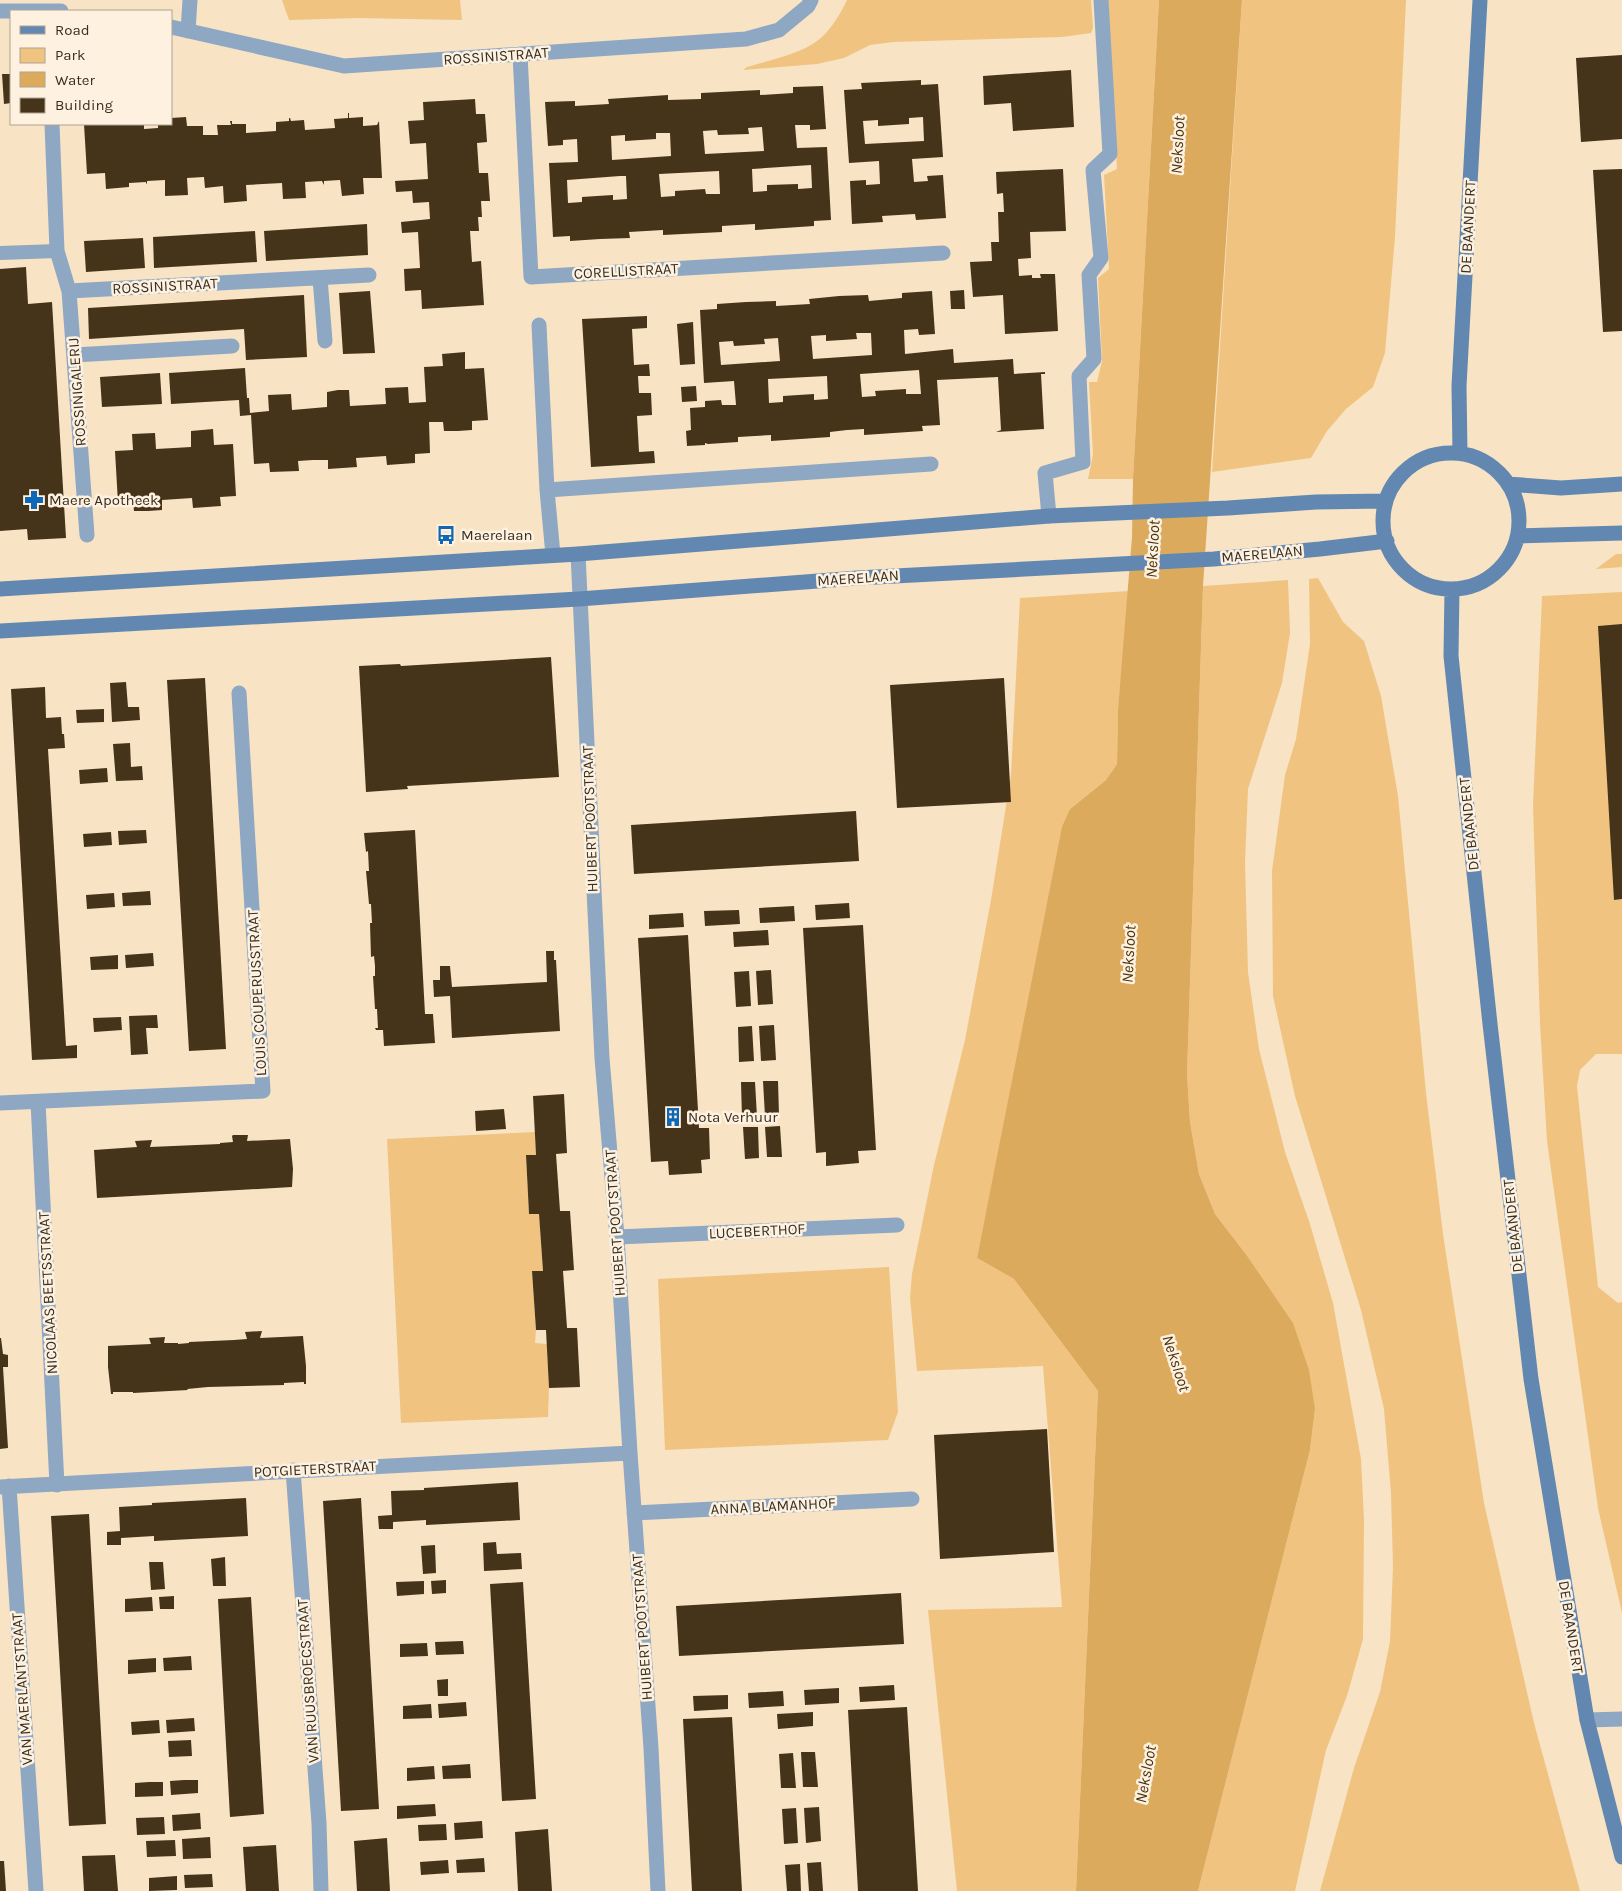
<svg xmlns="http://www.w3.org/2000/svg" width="1622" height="1891" font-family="Karla,sans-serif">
  <rect width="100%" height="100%" fill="#f8e3c4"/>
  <!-- green -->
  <path fill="#f0c480" d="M282 0H460L462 20 358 18 289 20Z
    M847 0H1091L1093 28 1091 33 1062 37 893 42 870 45 844 58 817 64 743 70 747 67C767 61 800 54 817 41 829 33 841 13 847 0Z
    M1108 0H1159L1133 479H1088L1093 455 1089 382H1097L1102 361 1098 278 1109 269 1104 175 1117 169Z
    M1242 0H1406L1395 237 1385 353 1373 387 1346 409 1327 431 1311 458 1212 472Z
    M1616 554H1622V567L1596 569Z
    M1318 578 1343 622 1364 641 1381 696 1398 796 1426 1093 1443 1234 1484 1503 1534 1723 1580 1891H1320L1354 1768 1380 1692 1390 1641 1393 1567 1391 1493 1384 1409 1361 1310 1295 1096 1273 996 1272 871 1285 775 1296 739 1310 644 1309 579Z
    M1288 580 1290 633 1282 683 1248 789 1245 863 1248 972 1259 1049 1285 1152 1310 1224 1333 1303 1361 1459 1364 1520 1363 1639 1347 1696 1326 1750 1295 1891H1198L1310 1450 1315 1409 1245 1253 1215 1214 1199 1174 1190 1122 1187 1074 1203 586Z
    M1129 591 1118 709 1117 764 1106 780 1070 809 977 1258 1014 1279 1098 1391 1076 1891H957L928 1610 1062 1607 1043 1366 917 1371 910 1298 912 1274 934 1165 965 1040 991 900 1011 775 1020 598Z
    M1622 592V1054H1596L1580 1070 1577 1086 1598 1287 1618 1303 1622 1302V1613L1598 1508 1547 1141 1540 1024 1533 806 1542 596Z
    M535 1132 536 1155 526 1156 529 1214 539 1213 543 1271H532L536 1330 535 1343 547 1344 549 1388 548 1417 401 1423 387 1139Z
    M889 1267 898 1412 888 1440 665 1450 658 1279Z"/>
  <!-- water -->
  <path fill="#dcaa5d" d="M1159 0H1242L1203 586 1187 1074 1190 1122 1199 1174 1215 1214 1245 1253 1293 1323 1309 1370 1315 1409 1310 1450 1198 1891H1076L1098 1391 1014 1279 977 1258 1062 827 1070 809 1106 780 1117 764 1118 709 1132 537 1133 479Z"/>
  <!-- building -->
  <path fill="#45341a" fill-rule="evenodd" d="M1622 55V139L1581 142 1576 58Z
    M1071 70 1074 127 1013 131 1011 103 984 105 983 76Z
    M2 74H11V103L4 104Z
    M921 80V85L938 84 943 157 912 159 914 182 928 181 927 176 943 175 946 218 916 220 915 214 882 216 883 222 852 224 850 181 866 180V185L880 184 879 161 849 163 844 90 862 89 861 83ZM923 117 924 141 865 144 863 121 878 120V126L909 124V118Z
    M823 86 826 129 810 130V125H795L797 148 827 147 831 220 814 221V226L755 230V224L738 225 722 226V232L663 235V230L629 232 630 238 600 239 570 241V236L553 237 549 163 578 162 577 139 563 140V145L548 146 545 102 575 101V106L609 104 608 99 668 95V100L701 99V93L760 90V95L793 93V87ZM762 127 764 151 705 154 703 131 717 130 718 135 749 134 748 128ZM656 133H670L671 156 612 160 611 136 625 135V141L656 139ZM811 165 812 188 798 189V184L767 185V191L753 192 752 169ZM719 171 720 194H706L705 189 675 191V196L661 197 659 174ZM620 176H626L627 199 613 200V195L597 196 582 197V202L568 203 567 180Z
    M475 99 476 114H485L487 142 477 143 479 173H488L490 201H481L482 217H478L479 231H470L472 262 481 261 484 305 422 309 421 290 405 291 404 269 420 268 418 232 402 233 401 222 430 219 429 202 413 203 412 191 396 192 395 181 428 179 426 143 410 144 408 121 424 120 423 102Z
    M348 113H349V118L363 117V126L377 125 379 121 382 178H363L364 194 342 196 340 180 324 181V185L322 181 305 182 306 198 283 199 282 183 263 184 246 185 247 201 224 203 223 186 205 188 204 177 187 178 188 195 165 196V180L147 181V183L146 184V182L129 183V187L106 189 105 173 87 174 84 124H144V129L158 128V124H171V118L186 117 187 126H203V135H218L217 125H231L230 121H232V124H246V133L276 131V122L289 121V118H290L291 121 304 120 305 130 335 128 334 119 348 118Z
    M1063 169 1066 231 1030 232 1031 258 1018 259 1019 276 1032 275V278H1041L1040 274H1055L1058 331 1005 334 1003 295 973 297 970 262 992 261 991 242H999L998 212H1004L1003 193 997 194 996 172Z
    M1622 169V331L1603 332 1593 170Z
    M367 224 368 255 266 261 264 231Z
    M255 231 257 262 154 268 153 237Z
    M143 238 145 268 86 272 84 241Z
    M26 267 28 304 52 302 66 538 28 540 27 529 0 531V269Z
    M964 290 965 309H951L950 291Z
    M370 291 375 353 343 354 339 293Z
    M932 291 935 334 919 335 918 329 904 330 905 354 953 349 954 363 1013 359 1014 374 1045 372V374H1041L1044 429 996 432 1001 430 998 377 937 380 940 425 922 426 923 431 864 435V429L847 430 830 432V437L771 441V435L755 436 738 437V442L708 444 705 443V445L687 446 686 431 691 430 690 408 705 407V401L721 400 722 405H736L734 381 704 383 700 310 717 309V304L746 302 776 301V306L810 304 809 299 839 296 868 295 869 301 902 298V293ZM856 333H871L872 355 813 359 811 336 826 335V341L842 340 857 339ZM778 338 780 361 721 365 719 342 733 341 734 346 765 344 764 339ZM919 370 921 394H906V389L875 391 876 396 862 397 860 374ZM827 376 828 399 814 400V394L783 396V402L769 403 768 379Z
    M304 295 307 357 246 360 244 329 89 339 88 308Z
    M647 316V328L632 329 634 365 649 364 650 376H638L639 393H651L652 415 637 416 639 452 654 451 655 463 591 467 582 319Z
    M693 322 695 364 680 365 677 324Z
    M465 352V369L484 368 488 420 472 421V430L458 431H444L443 422H429L430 453 415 454V463L387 465 386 456 356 458 357 467 328 469V460H313L298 461 299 471 270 472 269 463 254 464 251 415 240 416 239 400 171 404 169 373 245 368 247 398H249L250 413 269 411 268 395 291 394 292 410 327 407V392L338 390H349L350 406 386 404 385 388 408 387 409 403 426 402 424 367 443 366 442 354Z
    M160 373 162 404 102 407 100 377Z
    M696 386 697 401 682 402 681 387Z
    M213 429 214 445 233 444 236 496 220 497 221 506 193 508 192 498 162 500V510L148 511H134L133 502 118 503 115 451 133 450 132 434 155 433 156 449 174 448 191 447V431Z
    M1622 624V899L1614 900 1598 626Z
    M551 657 559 777 407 786 408 789 366 792 359 666 400 664 401 666Z
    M205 678 226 1049 189 1051 167 680Z
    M1004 678 1011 802 897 808 890 685Z
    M126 682 128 707H139L140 720 112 722 110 683Z
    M45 687 46 718 61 717 62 734H64L65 748 48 749 66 1046 77 1045V1058L32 1060 11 689Z
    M104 709V722L77 723 76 710Z
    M130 743 131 767 142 766 143 780 116 781 113 744Z
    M107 768 108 782 80 784 79 770Z
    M856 811 859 861 634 874 631 825Z
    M146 830 147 843 119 845 118 831Z
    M415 830 425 1014H433L435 1043 384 1046 383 1030H376L375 1028H378L377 1009H375L373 976H375V966L374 956 371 957 370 923H372L371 904H369L366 871H369L368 851 366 852 364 833Z
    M111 832 112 845 84 847 83 834Z
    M150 891 151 905 123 906 122 893Z
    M114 893 115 907 87 909 86 895Z
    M849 903 850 918 816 920 815 905Z
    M794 906 795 921 760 923 759 908Z
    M739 910 740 924 705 926 704 911Z
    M683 913 684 927 649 929V915Z
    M863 925 876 1150 858 1151 859 1163 826 1166V1152L816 1153 803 928Z
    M768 930 769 945 734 947 733 932Z
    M688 935 699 1128H709L710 1159 701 1160 702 1173 669 1175 668 1161 651 1162 638 938Z
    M546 951H554V960H556L560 1031 452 1038 450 996 434 997 433 980H440V966H450L452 987 547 982Z
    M153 953 154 966 126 968 125 955Z
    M118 955V969L91 970 90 957Z
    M771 970 773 1004 758 1005 756 971Z
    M749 971 751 1006 736 1007 734 972Z
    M157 1015 158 1028H146L148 1054 131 1055 129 1016Z
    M121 1017 122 1030 94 1032 93 1018Z
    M774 1025 776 1060 761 1061 759 1026Z
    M752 1026 754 1061 739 1062 738 1027Z
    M763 1081H778L779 1115 765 1116Z
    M741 1082H755L757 1117 742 1118Z
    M564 1094 567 1153 556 1154 560 1211H570L574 1270 563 1271 567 1328H577L580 1387 549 1388 546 1330H536L532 1271H543L539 1214H529L526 1155H536L533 1096Z
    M504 1109 506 1129 476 1131 475 1111Z
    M780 1126 782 1157H767L765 1127Z
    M743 1127H758L759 1158 745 1159Z
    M233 1135H248L247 1141 290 1139 293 1169 292 1187 97 1198 94 1150 137 1147 135 1141 152 1140 150 1147 220 1144V1143L233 1142 232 1136Z
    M262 1331 260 1338 303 1336 306 1366V1384H304V1382L284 1383V1385L208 1387 187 1389 188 1390 133 1393V1392H113V1394H111L108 1367V1346L151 1344 149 1338 165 1337 164 1343H178V1344L189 1343V1342L234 1340 247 1339 245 1332Z
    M0 1338H1L3 1354 8 1355V1367H3L8 1448 0 1449Z
    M1047 1429 1054 1552 940 1559 934 1435Z
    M518 1482 520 1520 426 1525V1520L393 1522V1529H379L378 1516 392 1515 391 1491 424 1490V1488Z
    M246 1498 248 1536 154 1541V1536L121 1538V1545H107V1532L120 1531 119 1507 152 1505V1503Z
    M361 1498 379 1809 341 1811 323 1501Z
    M89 1514 106 1824 69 1826 51 1516Z
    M496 1542 497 1554 521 1553 522 1569 484 1571 483 1543Z
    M435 1545 436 1573 423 1574 421 1546Z
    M225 1557 226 1586H213L211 1559Z
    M149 1562H163L165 1589 151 1590Z
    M446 1580V1593L432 1594 431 1581Z
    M424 1581V1594L397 1596 396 1582Z
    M523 1582 536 1799 502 1801 490 1584Z
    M901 1593 904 1644 679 1656 676 1606Z
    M174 1596V1609H160L159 1597Z
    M152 1597 153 1611 125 1612V1599Z
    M251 1597 264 1814 230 1817 218 1599Z
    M463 1641 464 1654 436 1655 435 1642Z
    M427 1643 428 1656 400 1657V1644Z
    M191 1656 192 1670 164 1671 163 1658Z
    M156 1658V1672L128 1674V1660Z
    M448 1679V1696H438L437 1680Z
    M894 1685 895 1700 860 1702 859 1687Z
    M839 1688V1703L805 1705 804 1690Z
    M783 1691 784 1706 749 1708 748 1693Z
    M728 1695V1709L694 1711 693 1696Z
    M466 1702 467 1716 439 1718 438 1704Z
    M431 1704 432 1718 403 1719V1706Z
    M907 1707 918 1891H858L848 1710Z
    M813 1712V1726L778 1729 777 1714Z
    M732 1717 742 1891H692L683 1719Z
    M194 1718 195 1731 167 1733 166 1720Z
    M159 1720 160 1733 132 1735 131 1722Z
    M191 1740 192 1756 169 1757 168 1741Z
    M801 1752H815L818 1787H803Z
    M793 1753 796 1788H781L779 1754Z
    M470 1764 471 1778 443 1779 442 1766Z
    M434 1766 435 1779 407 1781V1768Z
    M184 1780H198V1793L171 1795 170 1781Z
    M149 1782H163V1796L135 1797V1783Z
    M435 1804 436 1816 397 1819V1806Z
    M819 1807 821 1841 806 1843 804 1808Z
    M796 1808 798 1843 784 1844 782 1809Z
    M200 1813 201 1829 173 1831 172 1815Z
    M164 1817 165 1834 137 1835 136 1818Z
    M482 1821 483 1838 455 1840 454 1823Z
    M446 1824 447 1840 419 1841 418 1825Z
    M548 1829 552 1891H518L515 1832Z
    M210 1837 211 1858 183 1859 182 1839Z
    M387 1838 390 1891H357L354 1841Z
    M175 1840 176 1856 147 1857 146 1841Z
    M276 1845 279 1891H246L243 1847Z
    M115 1855 118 1891H84L82 1856Z
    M484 1858 485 1872 457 1873 456 1860Z
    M448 1860 449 1873 421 1875 420 1862Z
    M0 1861H4L6 1891H0Z
    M821 1862 823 1891H809L807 1863Z
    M800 1864 801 1891H787L785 1865Z
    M212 1874 213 1887 185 1888 184 1875Z
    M177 1876V1890L149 1891V1878Z"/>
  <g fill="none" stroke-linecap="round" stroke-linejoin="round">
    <!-- lane -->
    <path stroke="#8ea7c3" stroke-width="14" d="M0 253 57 251"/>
    <!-- street -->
    <path stroke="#8ea7c3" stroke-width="15" d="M0 11H61
      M171 27 344 66 746 39 779 30 808 6 811 0
      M188 31 190 0
      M520 54 531 277 943 253
      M52 124 57 251 69 291 87 535
      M320 278 325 341
      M69 291 369 275
      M539 325 547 490 553 555
      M74 355 232 346
      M547 490 931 464
      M1049 516 1045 473 1083 462 1079 376 1094 359 1089 275 1101 258 1093 170 1110 154 1101 0
      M578 554 602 1058 617 1237 630 1453 651 1748 658 1891
      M38 1102 57 1485
      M0 1103 263 1091 239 693
      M617 1237 897 1225
      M293 1470 319 1823 321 1891
      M9 1486 36 1891
      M0 1487 630 1453
      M634 1513 912 1499
      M1587 1720 1622 1719"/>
    <!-- secondary -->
    <path stroke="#6288b1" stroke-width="15" d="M1460 453 1459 386 1480 0
      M1383 521a68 68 0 1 1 136 0a68 68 0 1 1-136 0Z
      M1508 484 1561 488 1622 484
      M1518 536 1622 533
      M0 589 578 554 1049 516 1228 508 1316 502 1386 501
      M1452 589 1451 656 1490 1024 1531 1379 1587 1720 1622 1857
      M0 631 579 599 857 578 1214 559 1320 549 1387 541"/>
  </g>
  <!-- icons -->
  <defs>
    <g id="pharmacy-bare" transform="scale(1.5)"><path d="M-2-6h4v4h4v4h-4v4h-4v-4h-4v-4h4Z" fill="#0f68b6" stroke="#fef1df" stroke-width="2.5" paint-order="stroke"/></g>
    <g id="bus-bare" transform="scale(1.5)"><path d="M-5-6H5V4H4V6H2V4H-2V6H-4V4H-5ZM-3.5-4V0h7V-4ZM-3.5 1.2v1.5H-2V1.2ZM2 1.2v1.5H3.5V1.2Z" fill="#0f68b6" stroke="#fef1df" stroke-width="2.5" paint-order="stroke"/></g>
    <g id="building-bare" transform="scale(1.5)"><path d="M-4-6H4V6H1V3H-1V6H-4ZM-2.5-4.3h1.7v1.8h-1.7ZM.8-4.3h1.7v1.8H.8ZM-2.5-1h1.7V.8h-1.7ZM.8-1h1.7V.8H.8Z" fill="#0f68b6" stroke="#fef1df" stroke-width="2.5" paint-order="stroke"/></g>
  </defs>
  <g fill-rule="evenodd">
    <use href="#pharmacy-bare" x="34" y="500"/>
    <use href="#bus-bare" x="446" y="535"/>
    <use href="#building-bare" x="673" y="1117"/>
  </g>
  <g text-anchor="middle" stroke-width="5" stroke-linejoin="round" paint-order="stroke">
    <!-- street labels -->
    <g font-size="15" fill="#372f23" stroke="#fef1df">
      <text transform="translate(496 56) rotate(-4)" y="5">ROSSINISTRAAT</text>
      <text transform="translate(1468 227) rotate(-87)" y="5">DE BAANDERT</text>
      <text transform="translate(626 271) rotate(-3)" y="5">CORELLISTRAAT</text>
      <text transform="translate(165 286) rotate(-3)" y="5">ROSSINISTRAAT</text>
      <text transform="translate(77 392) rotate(-94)" y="5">ROSSINIGALERIJ</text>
      <text transform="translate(1262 554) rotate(-5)" y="5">MAERELAAN</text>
      <text transform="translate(858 578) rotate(-4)" y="5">MAERELAAN</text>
      <text transform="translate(590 819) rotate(-92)" y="5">HUIBERT POOTSTRAAT</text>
      <text transform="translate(1469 824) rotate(-96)" y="5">DE BAANDERT</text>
      <text transform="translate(257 993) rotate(-93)" y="5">LOUIS COUPERUSSTRAAT</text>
      <text transform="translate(615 1223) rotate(-94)" y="5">HUIBERT POOTSTRAAT</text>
      <text transform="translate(1513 1226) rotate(-96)" y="5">DE BAANDERT</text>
      <text transform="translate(757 1231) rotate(-3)" y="5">LUCEBERTHOF</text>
      <text transform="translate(48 1293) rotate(-93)" y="5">NICOLAAS BEETSSTRAAT</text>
      <text transform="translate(315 1469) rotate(-3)" y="5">POTGIETERSTRAAT</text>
      <text transform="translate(773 1506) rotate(-3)" y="5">ANNA BLAMANHOF</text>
      <text transform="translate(642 1627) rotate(-94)" y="5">HUIBERT POOTSTRAAT</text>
      <text transform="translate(1571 1627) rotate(81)" y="5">DE BAANDERT</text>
      <text transform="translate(308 1681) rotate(-94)" y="5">VAN RUUSBROECSTRAAT</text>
      <text transform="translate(22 1689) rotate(-94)" y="5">VAN MAERLANTSTRAAT</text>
    </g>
    <!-- poi labels -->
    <g font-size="15" fill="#372f23" stroke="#fef1df" text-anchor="start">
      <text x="49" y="505">Maere Apotheek</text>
      <text x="461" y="540">Maerelaan</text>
      <text x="688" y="1122">Nota Verhuur</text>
    </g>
    <!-- water labels -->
    <g font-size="16" font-style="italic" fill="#473311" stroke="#fef1df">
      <text transform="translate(1177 145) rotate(-87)" y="6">Neksloot</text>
      <text transform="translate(1152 549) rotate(-87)" y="6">Neksloot</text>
      <text transform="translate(1128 954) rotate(-87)" y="6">Neksloot</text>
      <text transform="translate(1177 1363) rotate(72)" y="6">Neksloot</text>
      <text transform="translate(1145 1774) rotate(-80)" y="6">Neksloot</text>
    </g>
  </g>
  <!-- legend -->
  <rect x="10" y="10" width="162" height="115" fill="#fef1df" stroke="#aea394"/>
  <rect x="20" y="26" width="25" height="8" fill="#6288b1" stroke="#aea394"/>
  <text x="55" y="35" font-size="15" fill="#372f23">Road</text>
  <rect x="20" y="48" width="25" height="15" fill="#f0c480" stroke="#aea394"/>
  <text x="55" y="60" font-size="15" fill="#372f23">Park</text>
  <rect x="20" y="72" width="25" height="15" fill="#dcaa5d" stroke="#aea394"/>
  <text x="55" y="85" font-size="15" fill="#372f23">Water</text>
  <rect x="20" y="98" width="25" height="15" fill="#45341a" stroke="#aea394"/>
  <text x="55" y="110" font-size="15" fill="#372f23">Building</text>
</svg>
